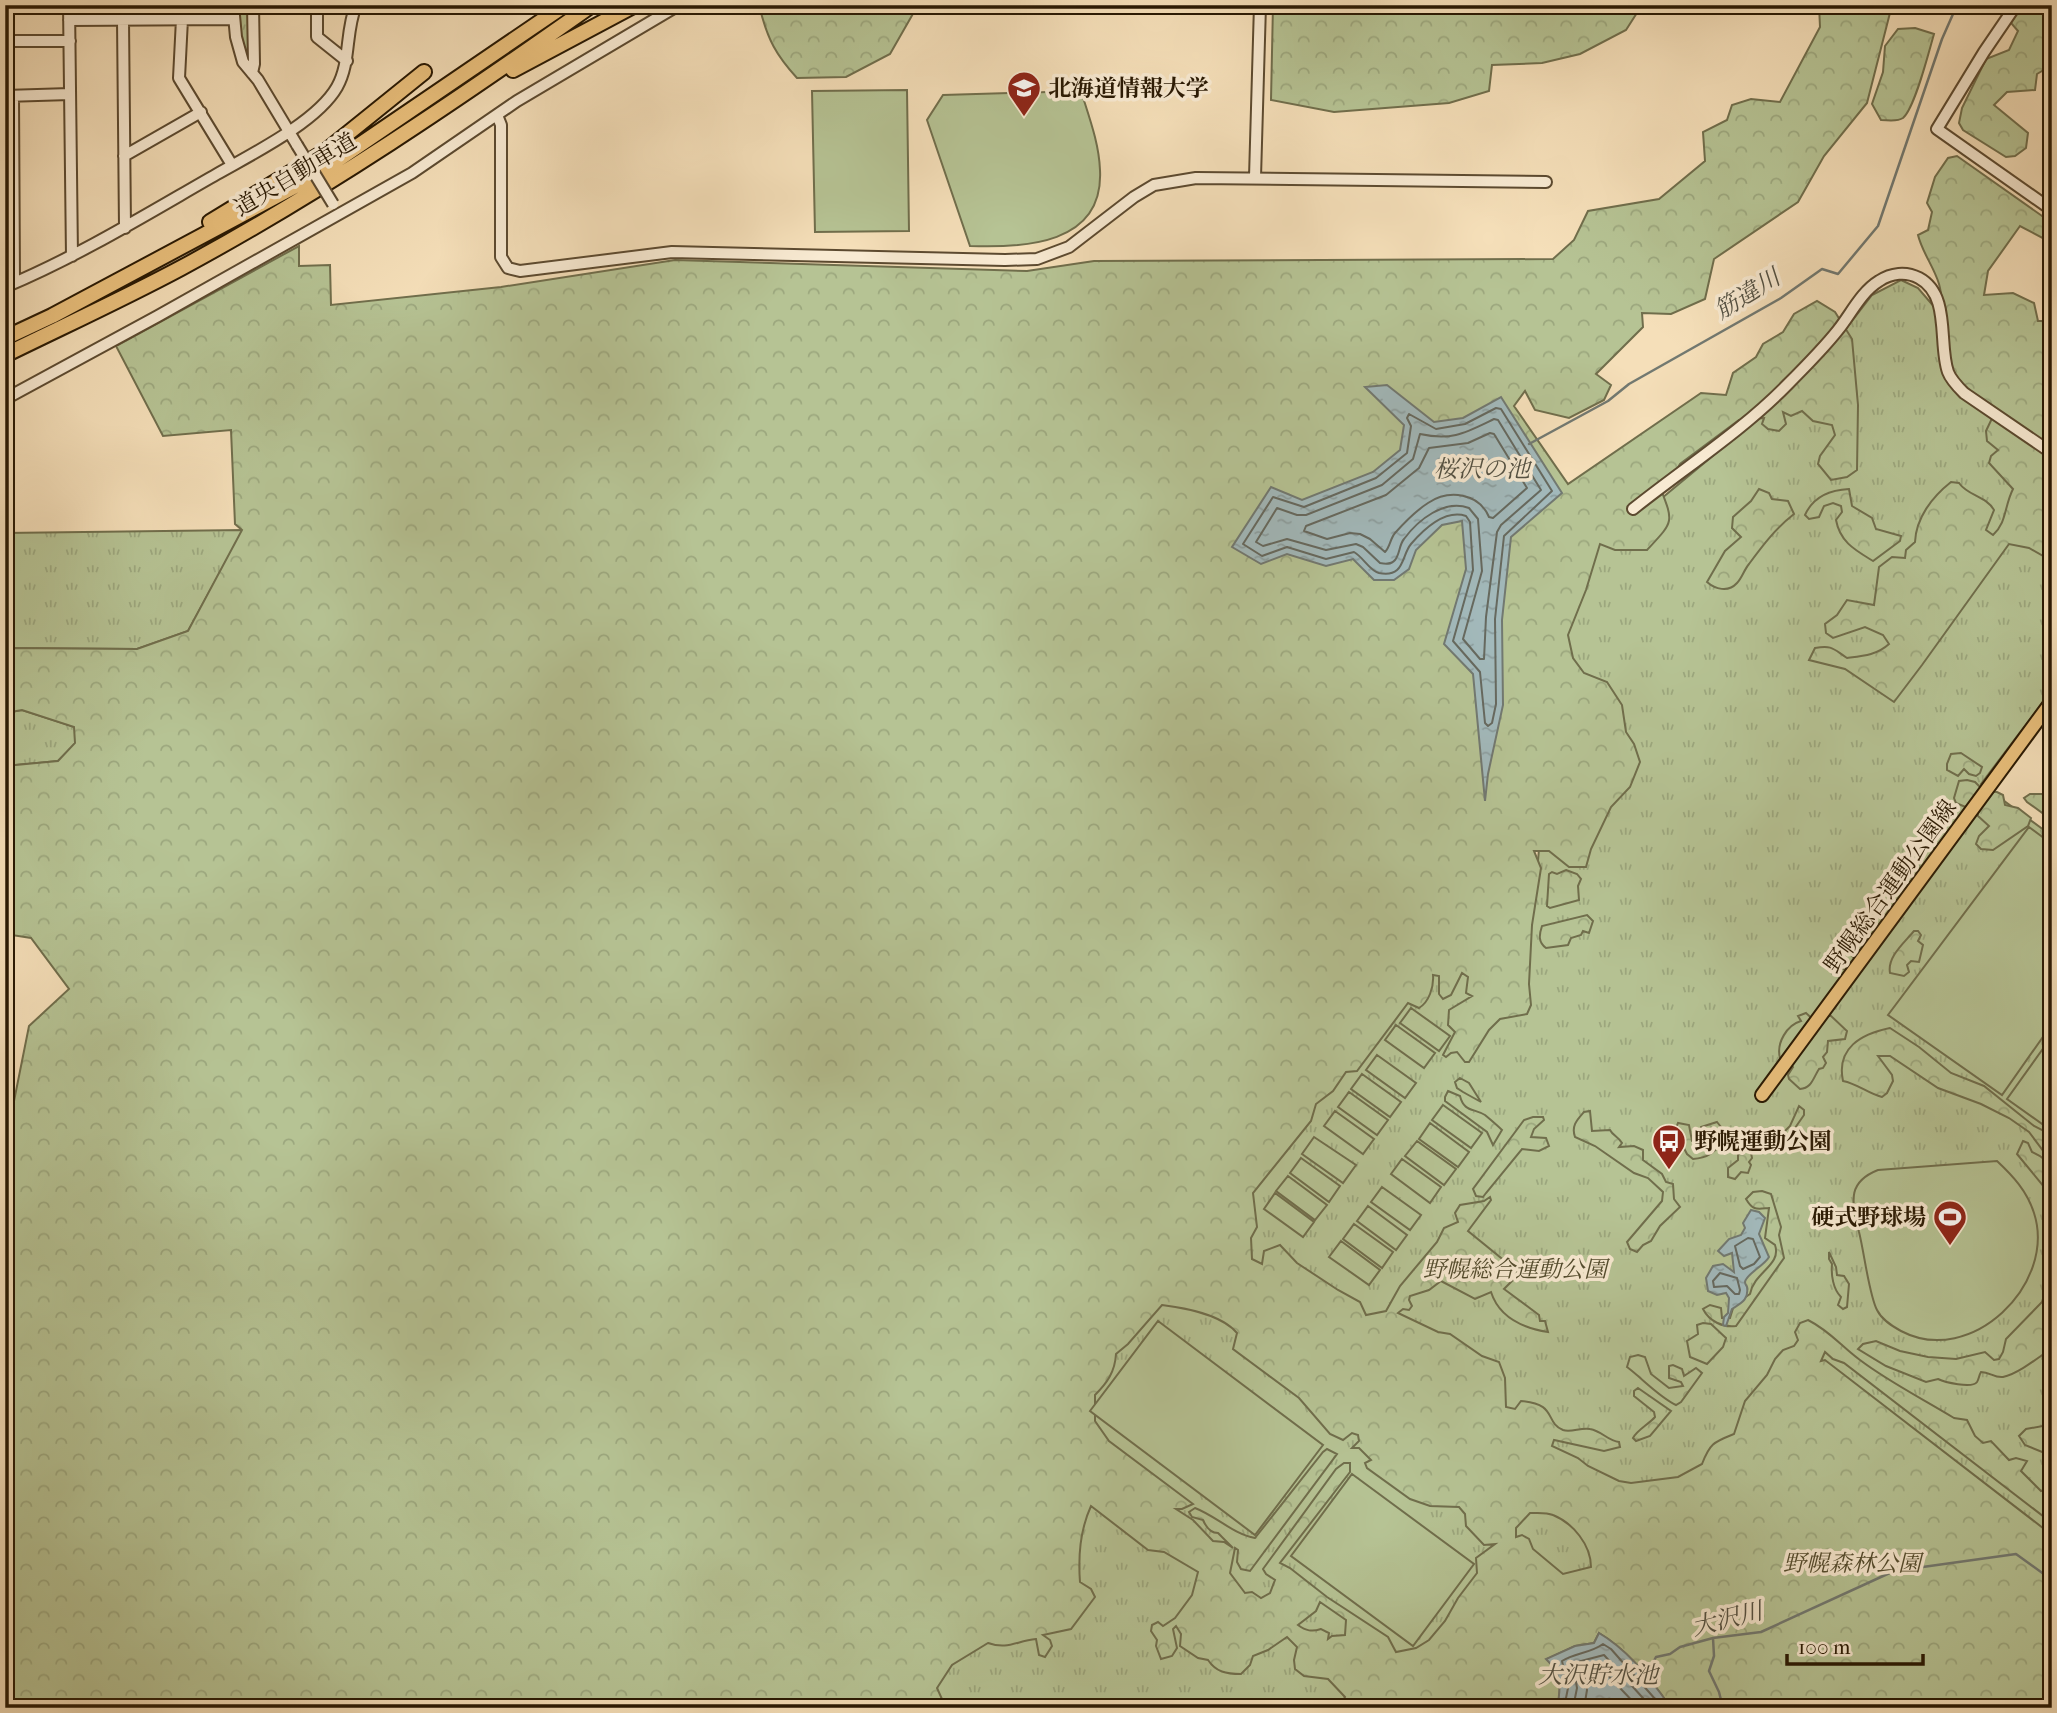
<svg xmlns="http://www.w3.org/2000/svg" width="2057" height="1713" font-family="'IM FELL French Canon','Noto Serif JP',serif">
  <defs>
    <pattern id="grass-tufts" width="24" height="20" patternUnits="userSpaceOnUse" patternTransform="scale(1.75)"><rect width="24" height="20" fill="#b6c394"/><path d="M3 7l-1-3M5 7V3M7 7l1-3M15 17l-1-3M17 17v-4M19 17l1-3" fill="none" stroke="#9ca77e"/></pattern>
    <pattern id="forest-crowns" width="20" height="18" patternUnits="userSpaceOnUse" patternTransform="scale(1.75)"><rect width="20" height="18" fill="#b6c394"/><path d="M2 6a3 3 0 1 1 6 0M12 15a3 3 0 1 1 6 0" fill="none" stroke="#9ca77e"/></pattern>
    <pattern id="water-ripples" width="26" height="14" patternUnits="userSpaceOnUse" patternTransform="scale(1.75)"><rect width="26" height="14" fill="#a2b9bb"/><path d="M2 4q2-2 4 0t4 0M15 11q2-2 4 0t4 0" fill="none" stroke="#8c9e9f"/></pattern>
  </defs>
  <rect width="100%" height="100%" fill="#f5dfb9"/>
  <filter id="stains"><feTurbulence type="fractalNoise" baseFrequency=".00286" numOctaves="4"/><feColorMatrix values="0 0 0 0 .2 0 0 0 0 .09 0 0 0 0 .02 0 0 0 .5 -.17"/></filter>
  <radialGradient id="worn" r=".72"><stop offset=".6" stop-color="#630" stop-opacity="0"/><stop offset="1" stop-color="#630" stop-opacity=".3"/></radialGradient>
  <!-- grass -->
  <path fill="url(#grass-tufts)" stroke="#706e4c" stroke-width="2" d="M237 5H249L248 58 239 33Z
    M1901 280 1918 288 1936 309 1940 363 1954 390 2052 458V690L1981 784 2052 836V1708H939L931 1684 971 1647 1055 1421 1470 847 1534 906 1551 713 1587 521 1621 532 1785 396 1841 335 1872 295Z
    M243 530 188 631 137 649 5 648V533Z
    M22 710 75 727V744L58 761 5 766V713Z"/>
  <!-- forest -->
  <path fill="url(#forest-crowns)" stroke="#706e4c" stroke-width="2" fill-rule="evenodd" d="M791 5H918L890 54 846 77 797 78C776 55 768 40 760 9Z
    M1273 5H1642L1626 30 1580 54 1542 63 1492 65 1489 91 1449 103 1334 112 1271 100Z
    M1819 5H1892L1867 103 1824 156 1798 202 1714 259 1705 299 1671 314 1642 313 1643 327 1596 374 1611 385 1604 400 1569 418 1535 410 1525 391 1514 406 1568 484 1701 393 1726 395 1733 373 1756 357 1763 344 1783 332 1794 314 1817 301 1835 312 1852 339 1858 405 1857 470 1847 477 1831 480 1818 464 1820 456 1835 435 1832 425 1813 421 1802 411 1791 416 1783 412 1786 424 1779 431 1768 429 1762 424 1764 418 1739 420 1680 464 1674 475 1660 487C1674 523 1674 521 1647 550H1615L1600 544 1586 590 1568 635 1573 658 1584 673 1607 682 1622 705 1626 732 1634 744 1640 762 1630 787 1611 807 1591 849 1586 867H1569L1549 851H1534L1541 868 1532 925 1529 984 1531 1005 1527 1014 1500 1019 1489 1030 1469 1062H1465L1457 1052 1451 1053 1446 1057 1443 1055 1455 1032 1448 1025 1449 1010 1472 996 1466 993 1468 977 1462 973 1451 995 1443 999 1439 994V976L1433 975C1434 987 1429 1002 1419 1008L1408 1003 1357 1071 1346 1072 1333 1091 1316 1104 1311 1121 1253 1193 1257 1227 1251 1238 1252 1259 1262 1264 1264 1251 1280 1245 1297 1263 1338 1290 1360 1302 1366 1315 1386 1311 1400 1286 1437 1242 1444 1228 1458 1222 1455 1213 1460 1205 1484 1201 1490 1197 1491 1200 1468 1231 1517 1271 1516 1277 1504 1289 1539 1315 1540 1321H1545L1548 1332C1523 1328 1499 1317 1491 1292L1475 1299 1441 1281 1429 1290 1410 1296 1409 1300 1412 1306 1409 1310 1403 1309 1398 1313 1438 1332 1450 1334 1482 1356 1499 1362 1505 1378 1506 1407 1515 1409 1521 1401C1558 1404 1544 1422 1563 1430 1571 1433 1581 1427 1590 1429 1602 1431 1608 1441 1619 1442L1620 1447 1604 1451 1554 1440 1552 1446 1578 1458 1588 1466 1619 1481 1631 1483 1678 1477 1702 1464C1710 1443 1714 1442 1734 1434L1745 1401 1767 1375 1775 1359 1783 1350 1794 1346 1798 1340 1795 1332 1800 1323 1808 1320C1830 1331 1842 1347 1860 1360 1889 1382 1923 1399 1954 1418L1967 1420 1975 1436 1983 1443 1991 1441 2009 1460 2016 1458 2027 1461 2021 1471 2041 1491 2052 1487V1523L1844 1363 1833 1359 1825 1352 1821 1361 1825 1360 2052 1535V1708H1671C1652 1680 1628 1650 1599 1633L1594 1643 1575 1646 1547 1659C1562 1676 1562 1686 1557 1708H1339L1345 1697 1328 1679 1304 1676 1295 1669 1294 1660 1297 1647 1287 1637 1268 1650 1253 1656 1250 1665 1241 1674C1226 1674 1216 1672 1208 1660L1198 1658 1180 1646 1181 1634 1176 1626 1173 1629 1177 1648 1172 1656 1161 1659 1156 1646 1157 1640 1151 1631 1152 1625 1158 1622 1163 1626 1175 1618 1192 1595 1198 1572 1164 1552 1148 1550 1091 1506C1080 1530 1078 1556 1080 1582L1091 1589 1095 1597 1071 1629 1043 1635 1050 1640 1052 1646 1045 1657 1039 1655 1036 1639C1016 1641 1008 1650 988 1643L952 1665 937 1688 946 1708H5V1146L29 1026 69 989 31 938 5 934V766L58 761 75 743 74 727 22 710 5 713V648L137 649 188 631 242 530 235 524 231 430 163 436 116 346 299 246V266L330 265 331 305 501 287 675 260 1027 271 1094 261 1553 259 1574 240 1588 211 1659 199 1705 161 1703 132 1727 120 1732 105 1751 99 1780 102 1820 27ZM1162 1305C1185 1308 1221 1314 1237 1333L1233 1349 1299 1398 1330 1434 1343 1440 1352 1433 1358 1435 1359 1441 1352 1448H1359L1371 1460 1365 1463 1367 1468 1410 1499 1430 1506 1459 1507 1465 1514 1466 1526 1484 1545 1495 1544 1476 1558 1477 1573 1458 1598 1445 1621 1429 1640 1416 1648 1396 1652 1388 1637 1327 1597 1290 1568 1280 1563 1350 1472V1463H1344L1336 1469 1263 1569 1266 1574 1275 1580 1270 1593 1261 1598 1252 1592 1245 1593 1230 1573 1235 1548 1238 1550 1237 1562 1241 1569 1250 1571 1337 1454 1327 1449 1323 1452 1255 1538C1233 1534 1216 1516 1195 1508L1189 1512 1192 1517 1203 1520C1206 1527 1210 1533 1218 1533L1233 1548 1224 1542 1213 1541 1193 1520 1176 1509H1182L1193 1504 1109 1441 1095 1421V1395C1107 1383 1115 1372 1116 1354L1128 1344ZM1530 1513C1537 1513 1546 1512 1553 1515 1573 1523 1591 1545 1591 1567L1563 1574 1533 1549 1529 1539 1522 1535 1516 1537V1528ZM1320 1602 1346 1620 1345 1635 1332 1636 1328 1639 1329 1633 1321 1629C1312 1632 1306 1631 1298 1625L1316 1611Z
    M2022 5H2052V62L2047 68 2037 74 2035 90 2007 92 1994 105 2028 133 2026 148 2015 156 2006 157 1963 130 1959 123 1962 108 1986 59 2009 50 2018 31 2011 23Z
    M1915 28 1934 34C1929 51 1915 108 1903 118 1897 122 1888 120 1881 120L1872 104 1883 72 1885 46 1898 29Z
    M1957 156 2052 223V243L2020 226 1988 271 1984 295 2013 293 2034 303 2038 321H2046L2052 325V381L2047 400 2052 428V561L2029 548 2009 544 1922 665 1894 702 1845 669 1809 660 1815 648C1833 645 1833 649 1847 658 1863 656 1877 655 1889 644L1883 635 1865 627 1833 638 1826 633 1825 624 1837 615 1847 600 1874 605 1879 567 1892 557 1905 558 1906 550 1915 542C1916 518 1932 497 1951 482L1959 483C1968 496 1986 496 1994 510L1986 530 1993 535C2007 522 2004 507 2013 489L1989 463 1991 456 1998 450 1987 441 1986 431 1996 410C1976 396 1947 377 1945 349 1943 328 1945 306 1939 284 1934 267 1922 252 1918 235L1928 230 1932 212 1927 203 1935 177 1948 158Z
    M1759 489 1769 493 1772 499 1788 501 1794 514C1776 528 1763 545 1749 564 1744 570 1742 578 1737 583 1728 593 1715 589 1707 582L1725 551 1741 537 1732 528 1733 517 1751 501Z
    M1849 489 1852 506 1872 518 1876 529 1901 536 1900 541 1873 561C1855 550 1840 542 1836 520L1842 512 1841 506 1833 503 1824 506 1819 517 1809 519 1805 515C1813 497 1829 490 1849 489Z
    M1961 753 1982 767 1980 773 1976 776 1969 774 1964 769 1958 776 1947 770V764L1951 754Z
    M1967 780 1975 782 1984 791 1997 792 2003 795 2005 805 2018 808 2031 818 2028 826 1993 850 1981 849 1976 844 1979 836 1989 826 1978 816 1977 802 1968 808 1956 803 1954 798 1959 781Z
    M2030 794H2042L2052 802V820L2027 802 2024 798Z
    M1566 870 1577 874 1581 879 1578 886 1579 900 1550 908 1547 906 1549 874 1552 872 1557 874Z
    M1587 915 1593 921 1589 933 1583 931 1581 935 1571 938 1568 945 1546 948C1538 942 1539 935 1542 926Z
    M1858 930H1865L1867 941 1860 952H1853L1852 956 1855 959 1845 970 1840 967 1838 959 1849 945 1854 933Z
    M1914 931H1918L1921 935 1918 941 1923 945 1919 962 1911 961 1907 965 1909 972 1904 976 1890 973C1887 957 1904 943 1914 931Z
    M1806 1013 1818 1024 1830 1015 1847 1031 1845 1039 1828 1041 1827 1052 1823 1057 1826 1063 1823 1068 1819 1069C1813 1078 1812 1088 1800 1089L1789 1079 1788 1075 1793 1067 1787 1059 1780 1058C1776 1043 1787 1025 1801 1021L1798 1016Z
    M1890 1028 1919 1047 1951 1073 1984 1086 2034 1126 2052 1135V1156H2047L2029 1132 2009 1118 1981 1104 1938 1088 1890 1056H1878L1892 1075 1893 1081 1887 1093 1882 1097C1867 1093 1858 1084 1843 1081 1836 1048 1861 1034 1890 1028Z
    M1460 1078 1469 1083 1481 1102 1463 1092 1457 1088 1455 1082Z
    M1448 1091 1460 1096C1464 1112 1473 1108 1485 1115 1491 1120 1497 1125 1502 1130L1493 1145 1487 1132 1445 1101V1097Z
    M1799 1106 1804 1110V1115L1779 1151 1775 1153 1764 1151 1761 1145 1769 1140H1776L1790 1126Z
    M1590 1111 1592 1131 1610 1130C1613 1136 1619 1137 1622 1143L1619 1147 1634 1146 1643 1150V1160L1662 1174 1666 1182 1673 1184 1674 1199 1680 1207 1660 1226 1651 1241 1643 1245 1637 1252 1630 1249 1627 1242 1662 1201 1663 1192 1648 1178 1634 1173 1595 1146 1575 1137C1571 1126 1577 1120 1584 1112Z
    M1533 1117H1543L1544 1120 1534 1129 1531 1137 1546 1138 1549 1146 1539 1151 1522 1149 1486 1193 1483 1197 1476 1196 1473 1189 1524 1120Z
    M1717 1122 1721 1127 1720 1134 1723 1142C1713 1153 1708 1158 1693 1159L1687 1154 1675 1131 1678 1123 1689 1125 1692 1141 1696 1142 1700 1136 1701 1127Z
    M2023 1141 2028 1143 2032 1152 2040 1156 2051 1165 2052 1203 2045 1188 2017 1154Z
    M1744 1149 1751 1153 1752 1158 1749 1162 1751 1165 1748 1173 1741 1172 1735 1179 1728 1177V1168L1738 1160V1154Z
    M1762 1191 1771 1194 1781 1227 1779 1235 1784 1258 1736 1326C1723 1328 1709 1321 1703 1309L1710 1305 1721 1308 1722 1318H1730L1734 1305 1750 1294C1754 1272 1782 1265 1775 1245L1765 1238 1769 1208C1757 1209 1753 1211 1746 1199L1753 1192Z
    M1829 1252 1836 1267 1837 1275 1844 1276 1849 1284 1847 1307 1843 1309 1838 1305 1841 1297C1833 1289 1831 1275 1832 1264L1829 1259Z
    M2052 1271V1348C2039 1357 2018 1374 2003 1377 1994 1378 1990 1372 1981 1372 1979 1375 1979 1379 1977 1382 1972 1389 1944 1382 1938 1379L1926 1382 1886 1366 1858 1349 1863 1344 1876 1341 1900 1351 1928 1357 1956 1359 1985 1352 1994 1360 1999 1359 2003 1352 2006 1339 2042 1302Z
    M1703 1323 1711 1324 1726 1338 1723 1347 1707 1364 1690 1357 1687 1341 1698 1334 1697 1325Z
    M1638 1355 1645 1357 1651 1374 1669 1388 1683 1386 1681 1382 1669 1378V1366L1673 1365 1682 1369 1684 1376 1696 1368 1702 1373 1681 1402 1676 1405C1658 1396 1643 1379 1627 1367L1630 1357Z
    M1638 1388 1671 1411 1650 1436 1636 1441 1633 1438C1637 1430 1649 1424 1655 1417L1654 1412 1634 1396V1391Z
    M2048 1425 2052 1427V1456L2025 1445 2019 1436 2026 1429Z"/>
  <!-- pitch -->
  <path fill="#b6c394" stroke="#706e4c" stroke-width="2" d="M907 90 909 231 815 232 812 91Z
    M1081 91C1089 117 1099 143 1100 170 1104 245 1024 248 970 246L927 120 943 95Z
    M2029 827 2052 844V1024L2002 1095 1888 1015Z
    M1411 1008 1450 1036 1439 1051 1400 1023Z
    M1396 1025 1435 1053 1424 1068 1385 1040Z
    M2052 1036V1131L2007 1099Z
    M1377 1055 1416 1083 1405 1098 1366 1070Z
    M1362 1074 1401 1102 1390 1117 1351 1089Z
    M1349 1092 1388 1120 1377 1135 1338 1107Z
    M1443 1105 1482 1133 1471 1148 1432 1120Z
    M1335 1111 1374 1139 1363 1154 1324 1126Z
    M1430 1123 1469 1152 1458 1167 1419 1139Z
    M1314 1137 1356 1165 1343 1183 1302 1154Z
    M1417 1141 1456 1169 1444 1185 1405 1156Z
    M1301 1158 1340 1186 1329 1202 1290 1173Z
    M1402 1159 1441 1187 1430 1203 1391 1174Z
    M1997 1161C2013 1176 2027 1191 2034 1213 2057 1284 1971 1368 1901 1331 1892 1326 1882 1320 1877 1310 1869 1295 1864 1251 1859 1232 1853 1204 1845 1183 1878 1170Z
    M1288 1176 1327 1205 1315 1220 1276 1191Z
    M1382 1187 1421 1215 1410 1230 1371 1202Z
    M1275 1193 1314 1222 1303 1237 1264 1209Z
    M1368 1206 1407 1235 1396 1250 1357 1221Z
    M1354 1224 1393 1252 1382 1268 1343 1239Z
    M1341 1241 1380 1270 1369 1285 1329 1257Z
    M1158 1321 1323 1445 1255 1535 1090 1411Z
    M1352 1474 1474 1564 1413 1646 1291 1556Z"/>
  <!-- water -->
  <path fill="url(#water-ripples)" stroke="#727971" stroke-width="2" d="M1387 385 1434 422 1463 418 1501 397 1562 493 1511 537 1502 620 1503 705 1488 774 1485 801 1473 674 1444 644 1466 569 1462 521 1442 525 1416 550 1409 569 1394 580H1374L1353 559 1326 566 1287 554 1261 564 1232 547 1271 487 1302 500 1373 472 1400 450 1404 425 1365 387Z
    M1751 1210 1759 1212 1765 1218 1759 1234 1769 1257C1764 1266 1746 1274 1745 1282 1745 1284 1746 1285 1747 1287 1749 1300 1741 1303 1732 1309L1726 1326 1723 1325 1724 1317 1728 1313 1729 1298 1726 1293 1717 1295 1708 1291 1706 1278 1713 1266 1723 1264 1734 1272 1732 1253 1724 1256 1718 1251 1729 1239 1741 1235 1745 1228 1743 1223Z
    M1599 1633C1628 1650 1652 1680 1671 1708H1557C1561 1688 1562 1674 1546 1659L1575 1646 1594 1643Z"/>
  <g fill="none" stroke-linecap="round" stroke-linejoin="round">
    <!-- shore -->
    <path stroke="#66695f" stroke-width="2" d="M1496 408 1501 409 1552 491 1504 536 1495 619 1496 704 1492 723 1488 726 1485 723 1480 672 1453 641 1473 570 1470 522 1466 516C1445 509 1424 529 1411 544 1401 556 1405 578 1379 573 1370 571 1363 557 1354 552L1326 559 1287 547 1262 556 1243 544 1273 497 1304 507 1376 478 1407 453 1411 426 1407 418 1409 414 1436 429 1465 424Z
      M1494 419 1498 420 1541 490 1501 525 1497 532 1486 617 1484 659H1480L1463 639 1482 571 1478 519 1469 508C1444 499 1418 520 1404 539 1399 545 1400 554 1395 560 1391 565 1385 564 1380 563L1363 547 1356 544 1326 550 1287 539 1263 546 1256 542 1277 508 1297 515H1306L1382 485 1413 459 1420 434C1452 441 1465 433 1494 419Z
      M1490 433 1494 434 1527 488 1493 518 1489 517C1479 493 1449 489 1428 503 1417 510 1404 523 1395 533 1390 539 1390 547 1385 552L1370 539 1360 534 1350 533 1327 539 1304 531 1306 526 1386 495 1419 468 1429 448 1468 443Z
      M1748 1238 1753 1239 1760 1257 1754 1264 1743 1269 1740 1266 1735 1246Z
      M1720 1273 1737 1278 1740 1290 1739 1294H1735L1727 1286 1714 1287 1713 1281Z
      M1564 1708 1568 1688 1562 1661C1575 1653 1591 1653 1603 1644L1611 1649 1663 1708
      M1573 1708 1577 1688 1573 1665 1581 1661 1604 1655 1652 1708
      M1584 1708 1587 1690 1585 1672 1601 1668 1639 1708"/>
    <!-- stream -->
    <path stroke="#727971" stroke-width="2.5" d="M1529 444 1608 401 1629 384 1781 298 1822 269 1838 274 1878 226 1942 39 1957 5
      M1713 1638 1714 1656 1709 1671 1719 1692 1723 1708
      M1650 1668 1656 1657 1670 1654 1680 1647 1713 1638 1761 1632 1894 1571 2016 1554 2052 1580"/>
    <!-- minor casing -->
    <g stroke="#5c4a30" stroke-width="14">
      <path id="minor" d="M69 5 72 256
        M233 5 236 37 243 62 258 80 297 145
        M317 5V37L347 61
        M2016 5 1984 52 1937 129 2052 210
        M182 19 179 78 232 165
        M69 20 234 19
        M123 20 125 228
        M5 41H70
        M252 73 254 64 253 5
        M5 96 70 94
        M13 96 14 283
        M497 115 501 125V257L508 268 520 271 672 252 1005 260 1037 259 1069 247 1134 197 1154 185 1196 178 1546 182
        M124 156 201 112
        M1255 177 1260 5
        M5 287C79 256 147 214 217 174 252 154 317 122 337 87 351 62 345 32 356 5
        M5 399 158 316 412 173 517 101 679 5
        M1633 509C1683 469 1742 431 1787 385 1804 368 1823 349 1838 330 1851 314 1861 292 1879 281 1891 273 1906 271 1919 278 1951 295 1938 344 1948 372 1951 380 1958 387 1964 393L2052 453"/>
    </g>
    <!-- major casing -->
    <g stroke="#291903" stroke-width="16">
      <path id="major" d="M1762 1095 2052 701"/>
    </g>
    <!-- highway casing -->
    <g stroke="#291903" stroke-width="18">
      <path id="highway" d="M513 70 635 5
        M210 222 326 151 424 72
        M5 338 52 316 314 176 565 5
        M5 355C64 326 123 299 181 268 324 191 459 99 592 5"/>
    </g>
    <!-- minor -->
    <use href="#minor" stroke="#f8ead2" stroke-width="10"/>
    <!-- major -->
    <use href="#major" stroke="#eac07c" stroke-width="12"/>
    <!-- highway -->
    <use href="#highway" stroke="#eac07c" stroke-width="14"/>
    <!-- minor-bridge casing -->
    <g stroke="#5c4a30" stroke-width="14" stroke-linecap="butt">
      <path id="minor-bridge" d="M297 145 333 204"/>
    </g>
    <!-- minor-bridge -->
    <use href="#minor-bridge" stroke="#f8ead2" stroke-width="10"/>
  </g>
  <!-- icons -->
  <defs>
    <g id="university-pin" transform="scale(1.75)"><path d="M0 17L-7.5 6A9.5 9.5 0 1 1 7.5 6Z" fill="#8f2418" stroke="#f8ead2"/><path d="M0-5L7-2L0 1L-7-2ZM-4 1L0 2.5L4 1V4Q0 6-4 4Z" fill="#fff"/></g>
    <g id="bus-pin" transform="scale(1.75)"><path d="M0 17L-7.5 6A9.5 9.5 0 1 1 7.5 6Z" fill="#8f2418" stroke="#f8ead2"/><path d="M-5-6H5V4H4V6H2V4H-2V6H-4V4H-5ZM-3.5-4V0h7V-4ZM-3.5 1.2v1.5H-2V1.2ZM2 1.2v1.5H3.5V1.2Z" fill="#fff"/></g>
    <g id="stadium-pin" transform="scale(1.75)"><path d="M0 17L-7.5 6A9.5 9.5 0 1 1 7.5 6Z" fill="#8f2418" stroke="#f8ead2"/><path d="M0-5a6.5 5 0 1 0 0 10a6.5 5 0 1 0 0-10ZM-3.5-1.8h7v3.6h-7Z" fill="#fff"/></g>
  </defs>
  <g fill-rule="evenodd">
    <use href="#university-pin" x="1024" y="88"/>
    <use href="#bus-pin" x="1669" y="1141"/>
    <use href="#stadium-pin" x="1950" y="1217"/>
  </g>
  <g text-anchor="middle" stroke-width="7" stroke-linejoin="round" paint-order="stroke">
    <!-- poi labels -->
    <g font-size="23" font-weight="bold" fill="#291903" stroke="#f8ead2" text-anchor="start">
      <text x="1048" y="96">北海道情報大学</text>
      <text x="1694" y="1149">野幌運動公園</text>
      <text x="1926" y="1225" text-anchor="end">硬式野球場</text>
    </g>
    <!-- street labels -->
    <g font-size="23" fill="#291903" stroke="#f8ead2">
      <text transform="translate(295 174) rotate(-31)" y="8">道央自動車道</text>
      <text transform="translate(1890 886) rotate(-54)" y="8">野幌総合運動公園線</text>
    </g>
    <!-- park labels -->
    <g font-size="23" font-style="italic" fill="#534c2e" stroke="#f8ead2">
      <text x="1515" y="1277">野幌総合運動公園</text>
      <text x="1852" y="1571">野幌森林公園</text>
    </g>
    <!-- water labels -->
    <g font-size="24" font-style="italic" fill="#535143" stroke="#f8ead2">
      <text transform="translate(1747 294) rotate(-32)" y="8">筋違川</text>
      <text x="1482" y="477">桜沢の池</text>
      <text transform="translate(1727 1619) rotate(-14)" y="8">大沢川</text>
      <text x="1598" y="1683">大沢貯水池</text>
    </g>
  </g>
  <!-- margin -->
  <rect width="2057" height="1713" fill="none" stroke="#f5dfb9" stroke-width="28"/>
  <rect x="7" y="7" width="2043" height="1699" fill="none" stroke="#291903" stroke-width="3.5"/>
  <rect x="14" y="14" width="2029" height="1685" fill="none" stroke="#291903" stroke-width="2"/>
  <!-- scale -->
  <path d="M1787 1654v10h136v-10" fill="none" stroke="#291903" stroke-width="3.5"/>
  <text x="1798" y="1654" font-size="21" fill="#291903" stroke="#f8ead2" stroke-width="5" paint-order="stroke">100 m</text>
  <rect width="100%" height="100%" filter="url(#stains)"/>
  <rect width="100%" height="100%" fill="url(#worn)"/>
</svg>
